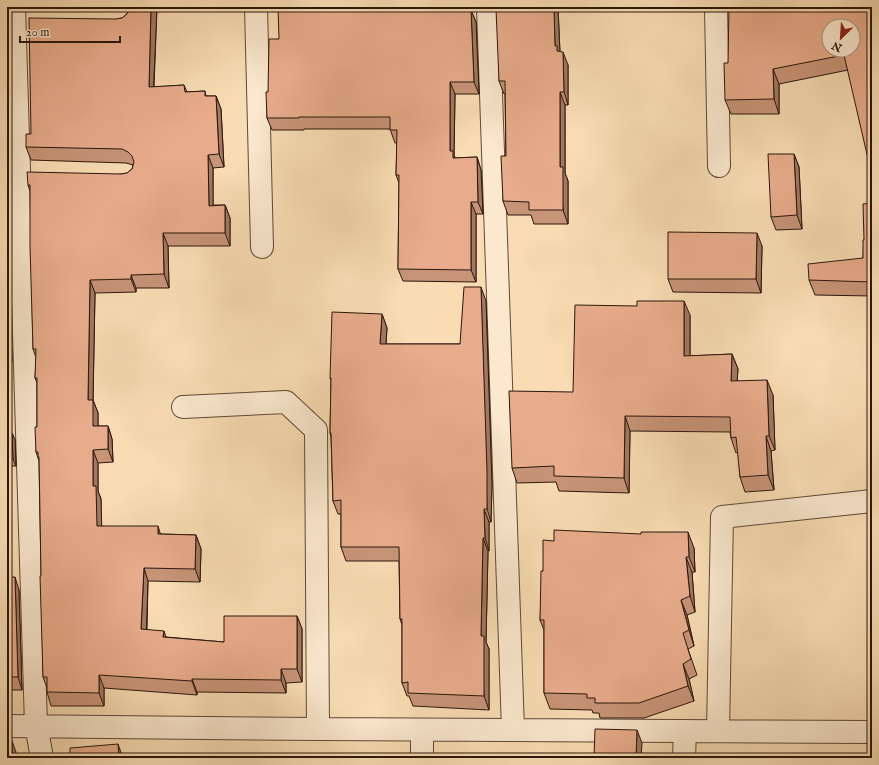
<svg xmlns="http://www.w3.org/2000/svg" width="879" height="765" font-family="'IM FELL English',serif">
  <rect width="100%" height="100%" fill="#f9dcb4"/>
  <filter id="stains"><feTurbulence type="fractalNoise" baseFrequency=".005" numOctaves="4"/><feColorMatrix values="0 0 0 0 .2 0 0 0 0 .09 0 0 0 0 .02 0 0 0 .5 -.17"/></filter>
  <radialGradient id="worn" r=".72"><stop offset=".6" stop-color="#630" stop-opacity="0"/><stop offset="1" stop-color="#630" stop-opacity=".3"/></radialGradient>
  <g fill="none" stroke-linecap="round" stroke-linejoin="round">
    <!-- minor casing -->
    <g stroke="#5e4836" stroke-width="24">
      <path id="minor" d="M14 7 36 725 42 758
        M256 7 262 247
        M488 7 513 730
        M716 7 719 166
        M183 407 286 402 316 430 318 729
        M7 726 318 729 872 732
        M718 731 722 517 872 501
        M422 758V730
        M684 758 685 731"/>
    </g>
    <!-- minor -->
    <use href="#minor" stroke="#fbe8ce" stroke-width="22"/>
  </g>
  <!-- wall -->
  <path fill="#c89478" stroke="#2a170c" d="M95 7H157L154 87 184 85 187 92 205 91 206 96H216L221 109 224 167 213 168V205H225L230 218V246H168L169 288H136V292L95 293 93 400 98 413V426H108L112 439 113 462 98 463V491L101 499V526L161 534 196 535 201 549 200 582 148 581 147 630 166 637 224 642 297 616 302 629V682L286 683V693L197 692V695L104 688V706H51L47 692V688L43 677 39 461 36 452 37 427V383L35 378 36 358 33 349 30 191 28 185 121 174 127 173 132 169 133 165 126 163 31 160 26 147 31 134 116 19 122 18 127 14 128 10 127 9 121 8Z
    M501 7H558L560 52 568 65V105H565V173L568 181V224H534L531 215H508L503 201 506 156 505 94H504L499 81Z
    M872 7 848 70 779 84V114H731L725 100Z
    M452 10H471L476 22 479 94H455L454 155 455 158 477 157 481 170 483 214H476V282L403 281 398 269 399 183 396 175 397 143H395L390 129H304V130H272L267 118 268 92 279 39Z
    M794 154 799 167 802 229 776 230 771 217Z
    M872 203V296L815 295 809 280 863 258 864 240Z
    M762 246 761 293 673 292 668 279Z
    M7 254 9 260 12 362H7Z
    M486 301 492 484 491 522H489V551H488L486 642 489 649V710L413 706 409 696H407L402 683V625L400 619 399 561H346L341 547V514H338L333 501 331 437 330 433 331 380 330 378 382 314 387 328 386 344H460Z
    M690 315V356L732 354 738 369 737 381 773 395 775 450 771 451 774 490 745 492 740 477 738 452 736 453 731 438 730 432 630 431 629 493 559 491 556 482 517 483 512 468 573 392Z
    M7 433H12L15 440 16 466H7Z
    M554 541 694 548 695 572H692L695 612 687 615 694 646 688 649 697 675 689 679 694 701 644 718H600L599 713H593L592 710 550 709 544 693V630L540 620 543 571Z
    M7 577 19 590 22 690H7Z"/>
  <!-- shaded-wall -->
  <path fill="#a27862" stroke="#2a170c" d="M151 7H157L153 100 149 87Z
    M448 7H452V22L448 10Z
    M554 7H558L560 54 562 60 555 46Z
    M471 10 476 22 479 94 474 82Z
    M563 52 568 65V105L564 92Z
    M773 69 779 84V114L774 99Z
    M450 82 455 94 454 155 457 163V170L450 151Z
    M560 92 565 105V173L568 181V224L563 210 560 167Z
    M216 96 221 109 224 167 219 154Z
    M794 154 799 167 802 229 797 215Z
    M208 155 213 168V219L209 206Z
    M477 157 481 170 483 214 478 202Z
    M471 202 476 214V282L471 270Z
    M225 205 230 218V246L225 233Z
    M163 233 168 246 169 288 164 274Z
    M757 233 762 246 761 293 756 279Z
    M7 254 9 260 12 362 8 351 7 310Z
    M131 275 136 288V292L131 279Z
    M90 280 95 293 93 400 98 413V439L93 426 88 400Z
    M481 287 486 301 492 484 491 522 487 509Z
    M684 301 690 315V371L684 356Z
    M382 314 387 328 385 357 380 344Z
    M732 354 738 369 736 396 731 381Z
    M767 380 773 395 775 450 769 436Z
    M625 416 630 431 629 493 624 478Z
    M108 426 112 439 113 462 108 449Z
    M12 433 15 440 16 466 13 459Z
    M766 436 771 451 774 490 768 475Z
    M93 450 98 463V491L101 499 102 539 97 526 93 486Z
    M484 509 489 522V551L485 538Z
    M158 526 162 539 158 534Z
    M688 532 694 548 695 572 689 557Z
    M196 535 201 549 200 582 195 569Z
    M483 538 488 551 486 642 489 649V710L484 696 481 636Z
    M686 557 692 572 695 612 690 596Z
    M144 568 148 581 146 642 141 629Z
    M15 577 19 590 22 690 18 677Z
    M681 600 687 615 694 646 689 630Z
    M297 616 302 629V682L297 669Z
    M164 631 168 644 163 637Z
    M683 664 689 679 694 701 688 686Z
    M281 669 286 683V693L281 680Z
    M99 675 104 688V706L99 693Z
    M192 679 197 692V695L192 681Z
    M637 730 642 743 641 758H636Z
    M11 738 16 752V758H13Z
    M118 744 123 758H119Z"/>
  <!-- building -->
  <path fill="#e8ac8c" stroke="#2a170c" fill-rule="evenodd" d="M129 7H151L149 87 184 85 185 92 205 91V96H216L219 154 208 155 209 206 225 205V233H163L164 274 131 275V279L90 280 88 400H93V426H108V449L93 450V486H96L97 526H158V534L196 535 195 569 144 568 141 629 164 631 163 637 224 642V616H297V669H281V680L192 679V681L99 675V693L47 692V677H43L40 576H41L39 457H38V452H36L35 427H37V378H35L36 349H33L30 247V185H28L27 172 121 174 127 173 132 169 134 162 132 156 128 152 122 149 26 147V134H31L29 18 116 19 122 18 127 14Z
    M278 7H448V10H471L474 82H450V151H453V158L477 157 478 202H471V270L398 269 399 175H396L397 130H390V117H299V118H267L266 92H268L269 39H279Z
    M501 7H554L555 46H557V51L563 52 564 92H560V167H563V210H529V202L503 201 501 156H506L505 81H499L496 9H501Z
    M729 7H872V176L844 55 773 69 774 99 725 100 724 63H728ZM829 26H853V50H829Z
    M768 154H794L797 215 771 217Z
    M872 203V282L809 280 808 264 863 258V240H864L863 204Z
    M668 232 757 233 756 279H668Z
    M464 287H481L487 471V509H484L485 538H483L481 636H484V696L408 693V682L402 683V619H400L399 547H341V500L333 501 331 433H330L331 378H330L332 312 382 314 380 344H460Z
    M637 301H684V356L732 354 731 381 767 380 769 436H766L768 475 740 477 736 437 731 438 730 417 625 416 624 478 554 476V466L512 468 509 391 573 392 575 305 637 306Z
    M7 310 8 351H7Z
    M7 433H12L13 459H7Z
    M554 530 641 534V532H688L689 557H686L690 596 681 600 689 630 683 633 691 659 683 664 688 686 639 703H595V698H587V694L544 693V620H540L541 571H543V540L554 541Z
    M7 577H15L18 677H7Z
    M595 729 637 730 636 758H594Z
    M11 738 13 758H7V739Z
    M118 744 119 758H70V748Z"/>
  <!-- margin -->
  <rect width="879" height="765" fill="none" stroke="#f9dcb4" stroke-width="24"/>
  <rect x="8" y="8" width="863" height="749" fill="none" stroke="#2a170c" stroke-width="2"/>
  <rect x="12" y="12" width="855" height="741" fill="none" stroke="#2a170c"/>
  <!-- north arrow -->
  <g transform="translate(841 38) rotate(205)"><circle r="19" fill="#fbe8ce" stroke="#a79480"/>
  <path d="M0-3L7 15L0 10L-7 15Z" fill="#8f2418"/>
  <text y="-6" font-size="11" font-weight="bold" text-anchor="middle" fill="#2a170c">N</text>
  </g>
  <!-- scale -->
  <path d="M20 36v6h100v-6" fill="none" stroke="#2a170c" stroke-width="2"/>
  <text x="26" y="36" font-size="12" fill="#2a170c" stroke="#fbe8ce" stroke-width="3" paint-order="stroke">20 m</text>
  <rect width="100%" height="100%" filter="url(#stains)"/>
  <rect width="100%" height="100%" fill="url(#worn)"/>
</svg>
